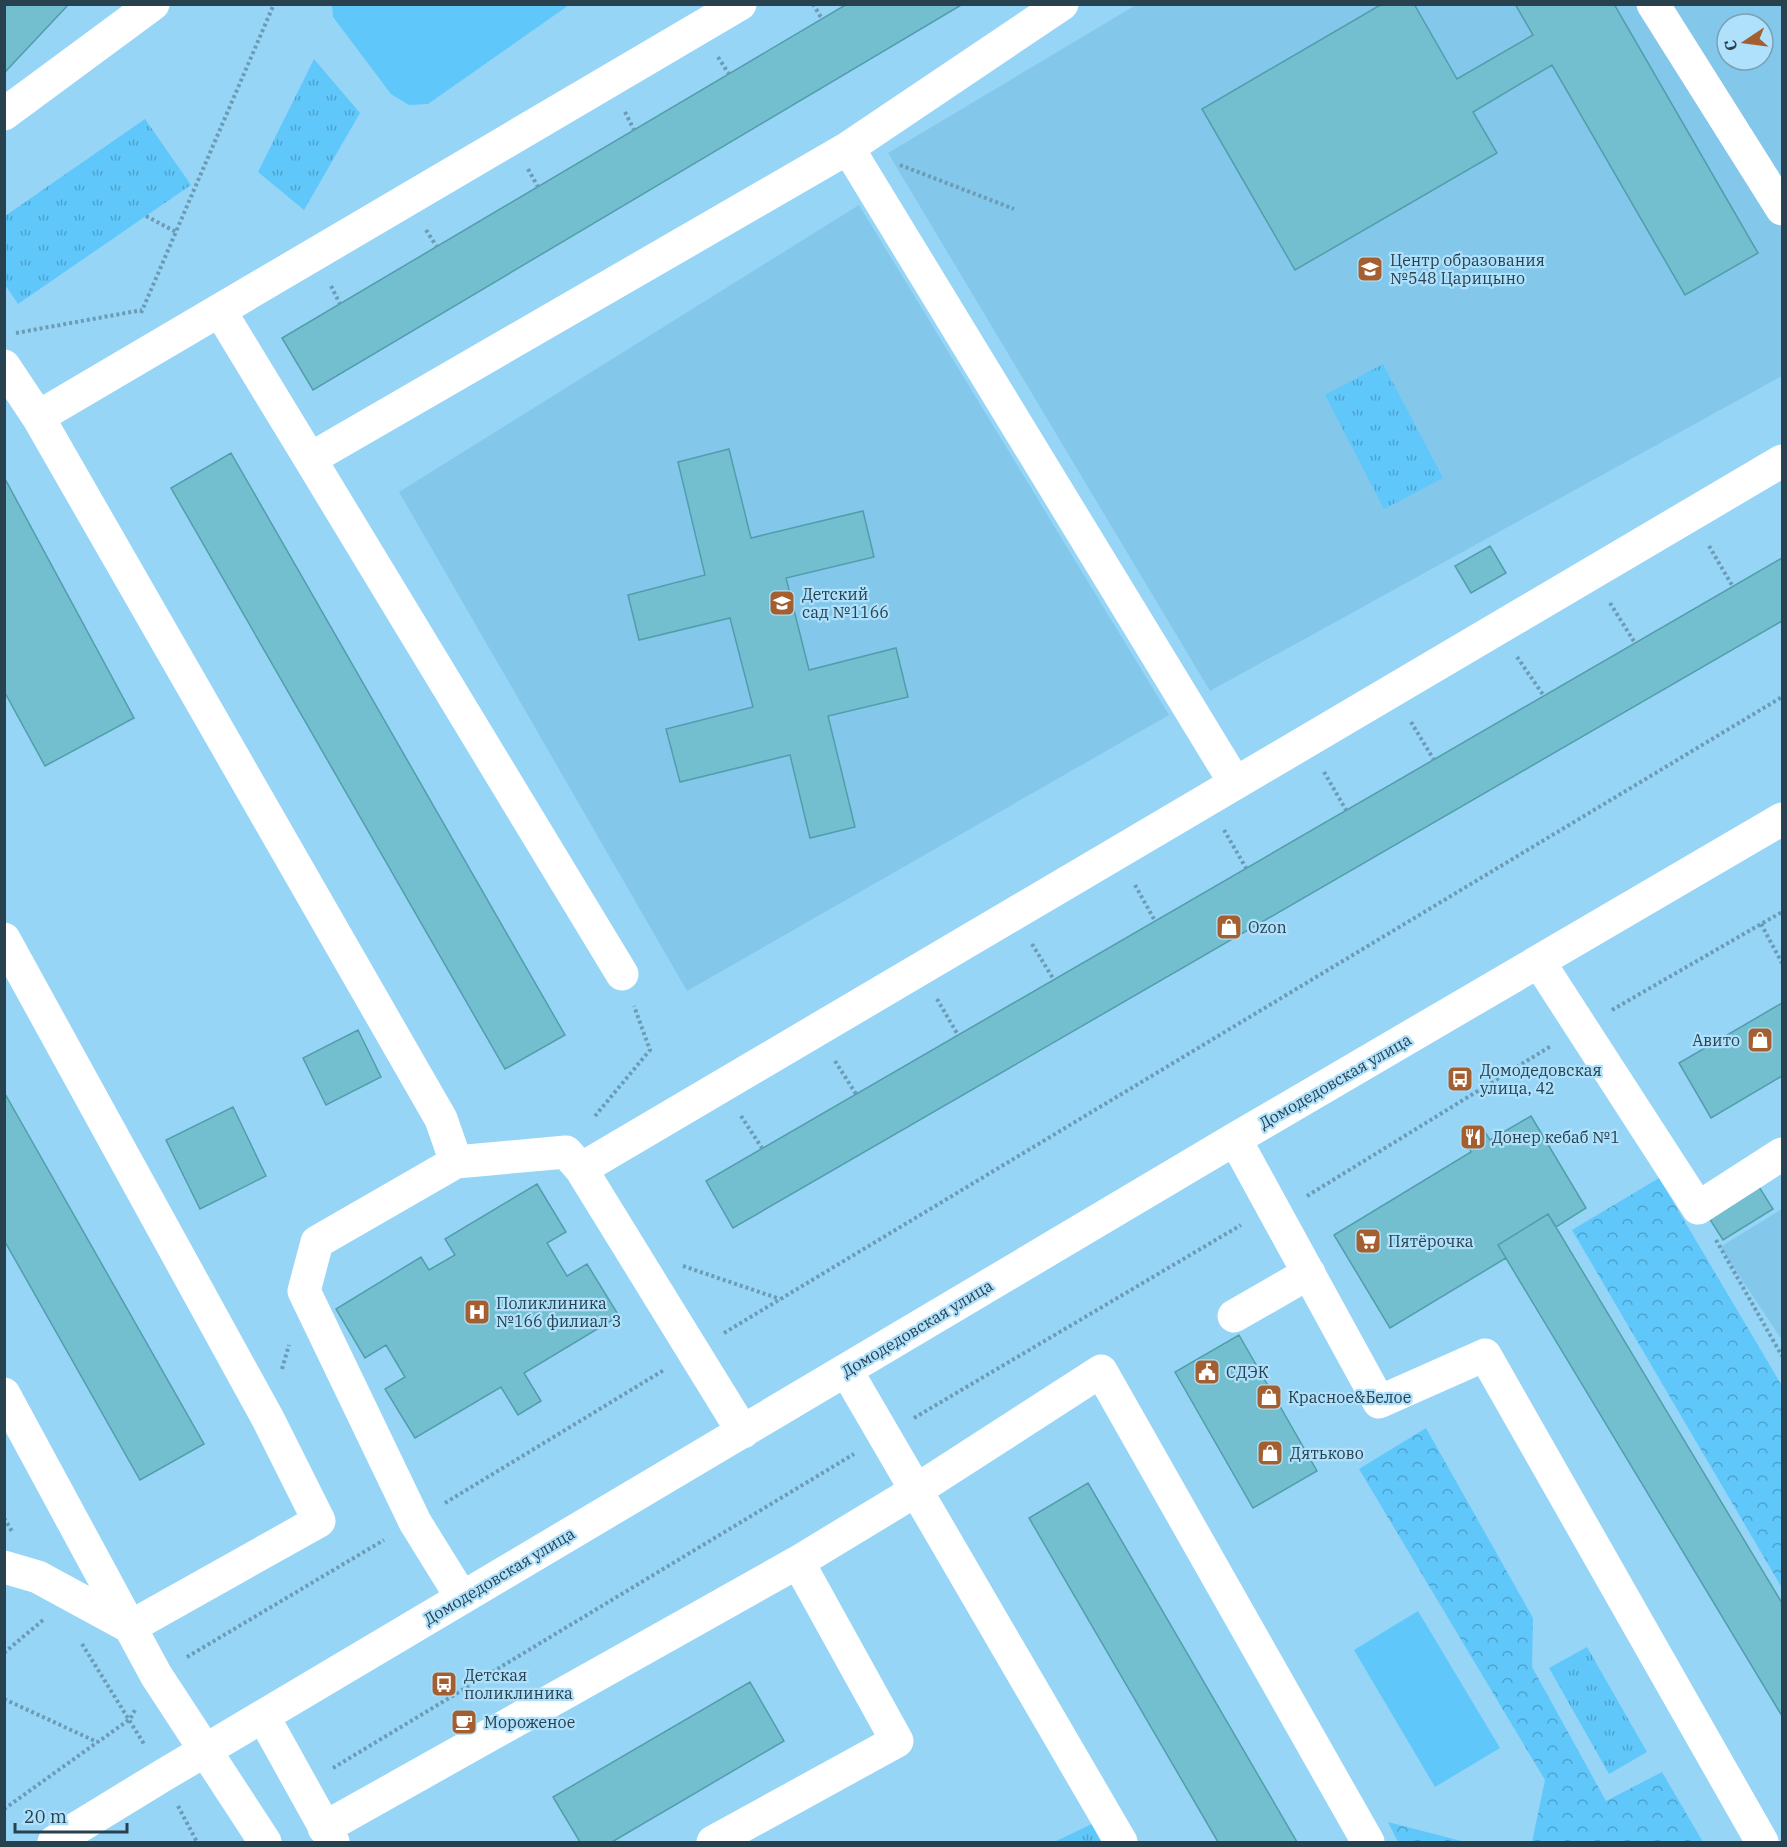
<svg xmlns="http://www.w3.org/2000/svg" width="1787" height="1847" font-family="'IBM Plex Serif',serif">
  <defs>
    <pattern id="grass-tufts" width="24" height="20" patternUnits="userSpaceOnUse" patternTransform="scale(1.5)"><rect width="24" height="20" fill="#5fc7fa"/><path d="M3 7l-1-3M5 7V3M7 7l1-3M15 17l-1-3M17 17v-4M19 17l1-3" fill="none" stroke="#4ea3cd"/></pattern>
    <pattern id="forest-crowns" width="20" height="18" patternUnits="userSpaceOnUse" patternTransform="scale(1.5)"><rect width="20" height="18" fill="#5fc7fa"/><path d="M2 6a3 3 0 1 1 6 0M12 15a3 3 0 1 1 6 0" fill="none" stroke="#4ea3cd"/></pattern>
  </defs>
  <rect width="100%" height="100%" fill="#97d5f7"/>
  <!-- built -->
  <path fill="#83c7eb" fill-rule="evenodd" d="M1136 5H1782V376L1210 691 888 153ZM1727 24H1763V60H1727Z
    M859 205 1169 715 687 991 399 492Z
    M1782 1209V1340L1720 1247Z"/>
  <!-- grass -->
  <path fill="url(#grass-tufts)" d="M314 59 360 113 304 210 258 172Z
    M145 119 191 185 18 304 5 285V216Z
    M1383 364 1443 478 1384 509 1325 395Z
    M1587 1647 1647 1752 1609 1774 1549 1668Z
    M1092 1824 1101 1842H1054Z"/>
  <!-- forest -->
  <path fill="url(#forest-crowns)" d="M1659 1178 1782 1386V1588L1572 1230Z
    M1426 1428 1533 1618 1532 1667 1606 1801 1662 1772 1703 1842H1532L1545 1780 1359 1469Z
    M1388 1822 1465 1842H1398Z"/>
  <!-- pitch -->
  <path fill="#5fc7fa" d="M332 5V4L569 5 428 104 409 105 391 94 333 17Z
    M1418 1611 1500 1748 1435 1787 1354 1650Z"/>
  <!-- building -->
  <path fill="#73bfcf" stroke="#519dac" stroke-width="1.5" d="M4 4H69L4 73Z
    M847 4H963L313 390 282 338Z
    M1382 4H1414L1457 79 1533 35 1515 4H1614L1758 253 1685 295 1552 65 1473 112 1497 153 1295 270 1202 109Z
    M729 449 751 538 863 511 874 557 786 578 809 670 896 648 908 697 828 716 855 827 810 838 790 755 680 782 666 729 753 707 730 618 639 640 628 595 705 575 678 462Z
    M231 453 565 1035 505 1069 171 488Z
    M4 477 134 718 45 766 4 691Z
    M1490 546 1506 573 1471 593 1455 566Z
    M1782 558V621L733 1228 706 1181Z
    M1782 1003V1076L1711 1118 1679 1063Z
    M358 1030 381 1077 326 1105 303 1058Z
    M4 1092 204 1444 140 1480 4 1240Z
    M233 1107 266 1176 200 1209 166 1140Z
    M1531 1116 1586 1208 1556 1227 1548 1214 1498 1245 1506 1258 1390 1328 1334 1235 1471 1152 1465 1141 1483 1129 1490 1140Z
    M1754 1179 1773 1209 1723 1240 1704 1210Z
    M537 1184 566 1232 547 1243 567 1276 587 1264 619 1316 524 1373 541 1401 518 1415 501 1387 415 1438 385 1389 405 1377 386 1345 365 1358 336 1309 421 1257 429 1270 455 1255 445 1239Z
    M1548 1214 1782 1603V1716L1498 1245Z
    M1239 1335 1317 1471 1253 1508 1175 1372Z
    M1088 1483 1297 1842H1218L1029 1518Z
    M750 1682 784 1741 612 1842H580L553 1797Z"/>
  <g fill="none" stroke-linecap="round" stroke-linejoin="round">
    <!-- path -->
    <path stroke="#6c9cb5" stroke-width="4" stroke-dasharray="3 3" stroke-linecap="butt" d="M813 4 822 19
      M718 57 729 74
      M625 112 634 130
      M900 165 1014 209
      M528 169 538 187
      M146 216 176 232
      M426 230 437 247
      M331 286 340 304
      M141 313 274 4
      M16 333 142 310
      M1709 546 1733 587
      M1610 603 1635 643
      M1517 657 1544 696
      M1411 722 1434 760
      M1324 772 1346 810
      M1224 830 1246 868
      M1135 885 1155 921
      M1761 924 1782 963
      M1032 944 1054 980
      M937 999 958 1035
      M1612 1010 1782 912
      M835 1061 856 1094
      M595 1116 650 1050 634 1006
      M741 1116 762 1148
      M1307 1196 1551 1046
      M1716 1240 1782 1356
      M683 1266 780 1299
      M724 1333 1782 697
      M282 1369 289 1345
      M914 1418 1241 1225
      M445 1503 664 1370
      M4 1518 13 1533
      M82 1644 144 1744
      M4 1653 43 1620
      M187 1657 384 1540
      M4 1699 97 1742
      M333 1768 854 1454
      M178 1806 197 1842
      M4 1809 130 1719 135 1710"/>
    <!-- minor -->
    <path stroke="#fff" stroke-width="33" d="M1653 4 1782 209
      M4 114 153 4
      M848 148 1235 783
      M220 311 310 459 848 148 1062 4
      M4 366 38 417 441 1119 456 1162 317 1242 304 1291 415 1522 462 1598
      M38 417 740 4
      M310 459 622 974
      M4 939 268 1419 319 1521 130 1627 38 1577 4 1567
      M1539 962 1698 1208 1782 1154
      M1235 1139 1379 1402 1485 1355 1762 1842
      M456 1162 566 1152 581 1169 743 1432
      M581 1169 1782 461
      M1234 1316 1309 1273
      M846 1370 1121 1842
      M4 1394 156 1675 265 1842
      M263 1716 333 1842
      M324 1828 798 1562 915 1491 1101 1371 1368 1842
      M54 1842 162 1776 1235 1139 1782 819
      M713 1842 897 1741 798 1562"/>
  </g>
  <!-- icons -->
  <defs>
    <g id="school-square" transform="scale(1.35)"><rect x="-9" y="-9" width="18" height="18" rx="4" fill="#a45f31" stroke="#b0e1fc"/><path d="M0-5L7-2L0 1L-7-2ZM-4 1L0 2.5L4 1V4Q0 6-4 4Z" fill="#fff"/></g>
    <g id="shop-square" transform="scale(1.35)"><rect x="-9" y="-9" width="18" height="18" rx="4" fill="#a45f31" stroke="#b0e1fc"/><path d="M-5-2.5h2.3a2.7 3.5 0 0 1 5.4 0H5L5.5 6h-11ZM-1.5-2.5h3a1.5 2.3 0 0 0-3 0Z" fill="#fff"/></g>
    <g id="bus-square" transform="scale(1.35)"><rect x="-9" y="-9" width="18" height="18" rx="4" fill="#a45f31" stroke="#b0e1fc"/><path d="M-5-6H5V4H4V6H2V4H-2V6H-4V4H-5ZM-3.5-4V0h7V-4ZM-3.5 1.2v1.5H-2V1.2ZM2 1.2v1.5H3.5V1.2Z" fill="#fff"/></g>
    <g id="restaurant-square" transform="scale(1.35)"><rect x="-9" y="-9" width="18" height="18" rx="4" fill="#a45f31" stroke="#b0e1fc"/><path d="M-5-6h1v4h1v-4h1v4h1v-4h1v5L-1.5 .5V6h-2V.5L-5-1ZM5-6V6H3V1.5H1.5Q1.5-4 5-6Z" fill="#fff"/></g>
    <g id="supermarket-square" transform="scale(1.35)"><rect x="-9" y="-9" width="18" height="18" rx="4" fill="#a45f31" stroke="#b0e1fc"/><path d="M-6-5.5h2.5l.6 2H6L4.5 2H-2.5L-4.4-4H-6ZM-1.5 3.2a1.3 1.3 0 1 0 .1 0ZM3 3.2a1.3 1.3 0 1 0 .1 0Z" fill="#fff"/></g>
    <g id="hospital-square" transform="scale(1.35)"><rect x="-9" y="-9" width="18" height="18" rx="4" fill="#a45f31" stroke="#b0e1fc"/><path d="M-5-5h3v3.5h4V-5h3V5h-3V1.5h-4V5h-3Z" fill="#fff"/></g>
    <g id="civic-square" transform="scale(1.35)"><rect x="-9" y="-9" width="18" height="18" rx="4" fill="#a45f31" stroke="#b0e1fc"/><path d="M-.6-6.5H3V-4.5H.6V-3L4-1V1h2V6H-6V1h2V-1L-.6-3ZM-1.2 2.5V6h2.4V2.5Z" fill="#fff"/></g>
    <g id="cafe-square" transform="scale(1.35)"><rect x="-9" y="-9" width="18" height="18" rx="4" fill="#a45f31" stroke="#b0e1fc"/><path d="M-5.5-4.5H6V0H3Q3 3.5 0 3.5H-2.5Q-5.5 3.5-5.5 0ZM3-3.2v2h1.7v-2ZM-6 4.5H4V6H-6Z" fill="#fff"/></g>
  </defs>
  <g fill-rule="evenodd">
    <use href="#school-square" x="1370" y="269"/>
    <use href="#school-square" x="782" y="603"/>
    <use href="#shop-square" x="1229" y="927"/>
    <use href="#shop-square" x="1760" y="1040"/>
    <use href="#bus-square" x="1460" y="1079"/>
    <use href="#restaurant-square" x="1473" y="1137"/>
    <use href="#supermarket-square" x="1368" y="1241"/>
    <use href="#hospital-square" x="477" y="1312"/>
    <use href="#civic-square" x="1207" y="1372"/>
    <use href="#shop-square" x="1269" y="1397"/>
    <use href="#shop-square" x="1270" y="1453"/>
    <use href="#bus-square" x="444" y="1684"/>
    <use href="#cafe-square" x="464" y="1722"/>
  </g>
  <g text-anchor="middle" stroke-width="4.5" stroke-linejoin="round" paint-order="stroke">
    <!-- poi labels -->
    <g font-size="16" fill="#27414e" stroke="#b0e1fc" text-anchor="start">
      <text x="1390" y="266">Центр образования<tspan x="1390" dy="18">№548 Царицыно</tspan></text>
      <text x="802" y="600">Детский<tspan x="802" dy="18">сад №1166</tspan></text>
      <text x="1248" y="933">Ozon</text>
      <text x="1740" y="1046" text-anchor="end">Авито</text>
      <text x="1480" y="1076">Домодедовская<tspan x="1480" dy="18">улица, 42</tspan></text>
      <text x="1492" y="1143">Донер кебаб №1</text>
      <text x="1388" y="1247">Пятёрочка</text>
      <text x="496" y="1309">Поликлиника<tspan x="496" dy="18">№166 филиал 3</tspan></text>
      <text x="1226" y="1378">СДЭК</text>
      <text x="1288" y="1403">Красное&amp;Белое</text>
      <text x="1290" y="1459">Дятьково</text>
      <text x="464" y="1681">Детская<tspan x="464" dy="18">поликлиника</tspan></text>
      <text x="484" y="1728">Мороженое</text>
    </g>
    <!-- street labels -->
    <g font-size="16" fill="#27414e" stroke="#b0e1fc">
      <text transform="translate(1335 1081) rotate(-30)" y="6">Домодедовская улица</text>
      <text transform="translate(917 1328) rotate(-31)" y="6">Домодедовская улица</text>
      <text transform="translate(499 1576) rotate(-31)" y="6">Домодедовская улица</text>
    </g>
  </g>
  <!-- border -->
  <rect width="1787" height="1847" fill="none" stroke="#27414e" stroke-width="12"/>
  <!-- north arrow -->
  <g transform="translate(1745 42) rotate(257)"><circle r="28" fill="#b0e1fc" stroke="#79a1b6" stroke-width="1.5"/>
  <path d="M0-4.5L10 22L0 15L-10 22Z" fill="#a45f31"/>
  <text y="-9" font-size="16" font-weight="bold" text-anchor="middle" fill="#27414e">С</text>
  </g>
  <!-- scale -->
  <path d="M15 1823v9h112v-9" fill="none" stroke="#27414e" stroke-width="3"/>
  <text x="24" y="1823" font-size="18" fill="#27414e" stroke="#b0e1fc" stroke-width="4.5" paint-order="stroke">20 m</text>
</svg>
